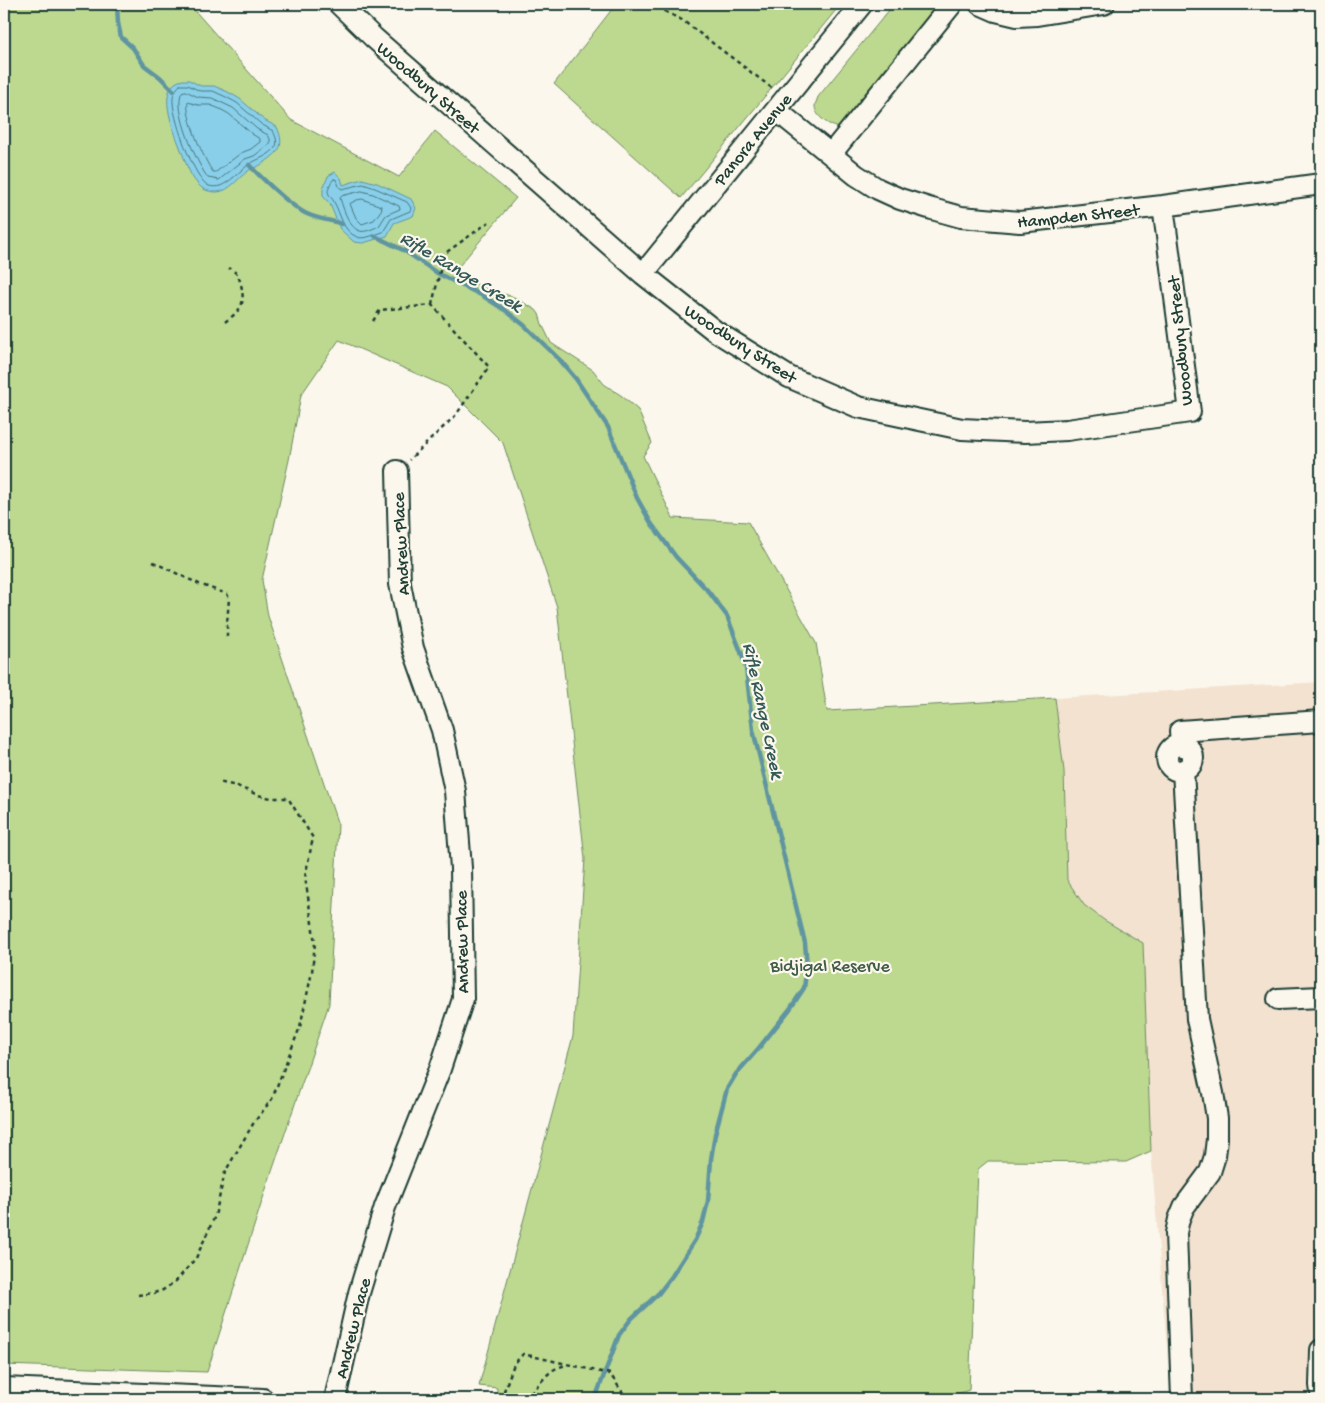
<svg xmlns="http://www.w3.org/2000/svg" width="1325" height="1403" font-family="'Gochi Hand',sans-serif">
  <rect width="100%" height="100%" fill="#fbf7ec"/>
  <filter id="ink" filterUnits="userSpaceOnUse"><feTurbulence type="fractalNoise" baseFrequency=".02" numOctaves="2"/><feDisplacementMap in="SourceGraphic" scale="10" xChannelSelector="R" yChannelSelector="G"/><feConvolveMatrix kernelMatrix="1 2 1 2 8 2 1 2 1" color-interpolation-filters="sRGB"/></filter>
  <g filter="url(#ink)">
    <!-- built -->
    <path fill="#f3e2d0" d="M1321 682V1399H1171L1151 1151 1143 943 1104 920 1084 905 1067 880 1064 771 1055 698Z"/>
    <!-- green -->
    <path fill="#bdd88f" stroke="#6e8a62" d="M4 4H189L291 120 399 177 435 131 516 198 454 272 484 288 514 297 536 310 539 314 542 324 551 343 593 370 604 384 622 396 638 410 652 443 643 456 673 518 748 522 816 643 827 711 1055 698 1064 771 1067 880 1084 905 1104 920 1143 943 1151 1151 1126 1162 988 1161 978 1169 969 1390 942 1399H497V1388L479 1386 573 1036 585 859 557 607 503 443 447 387 339 340 301 395 289 460 262 580 268 616 338 825 329 1004 266 1189 207 1372 4 1365Z
      M616 4H841L681 198 554 84Z
      M894 4H937L938 8 844 128C833 129 814 117 815 105 816 102 817 100 818 97Z"/>
    <!-- water -->
    <path fill="#89cfea" stroke="#5f95a1" d="M183 80H189L201 86H214L228 92 240 99 264 120 277 127C286 148 278 153 262 164 258 167 255 167 251 169 240 175 230 192 217 192 212 192 206 191 202 188 190 179 185 160 180 147 174 131 154 85 183 80Z
      M335 172 341 178 343 185 362 179 377 183 411 199 416 208 413 216 394 223 387 236 363 243 354 242 340 229 330 204 323 196V189L328 176Z"/>
    <g fill="none" stroke-linecap="round" stroke-linejoin="round">
      <!-- shore -->
      <path stroke="#49777d" stroke-width="1" d="M180 85H188L200 91H213L226 97 237 103 261 124 273 131C275 135 278 141 276 146 271 156 256 159 248 165 240 171 229 183 220 186 217 187 212 187 209 186 194 180 171 114 173 98 173 93 176 89 180 85Z
        M186 91 198 97 212 98 233 108 257 129 268 135 270 139V144L254 156 245 159 219 180 208 178C197 164 172 108 182 92Z
        M188 102 198 105H210L220 109 229 114 252 134 260 139V142L251 149 241 153 216 172H213C205 162 184 114 188 102Z
        M334 179 337 180 339 187 342 189 363 184 375 188 407 202 411 208 410 211 391 219 383 232C376 234 364 240 357 237 342 231 341 214 334 202 333 199 329 196 328 192 328 188 331 181 334 179Z
        M362 191 373 194 399 206 400 209 386 215 379 226C374 228 365 233 360 231 349 228 343 208 340 198L342 196Z
        M357 200 362 199 381 206 382 209 374 220 362 224 356 218 350 204Z"/>
      <!-- stream -->
      <path stroke="#5f95a1" stroke-width="4.5" d="M117 4 118 23 121 37 133 48 144 65 160 77 174 91
        M249 165C263 179 290 206 307 214 318 219 330 220 342 224
        M375 236 405 251 437 273 483 296 505 310 524 325 560 360 576 379 608 427 637 498 651 523 676 557 708 591 727 616 741 652 746 668 753 730 805 943 807 966 804 988 790 1009 758 1049 736 1074 727 1089 715 1134 711 1159 708 1201 703 1222 695 1240 672 1276 659 1293 631 1319 619 1335 595 1399"/>
      <!-- minor casing -->
      <g stroke="#1f3d34" stroke-width="24">
        <path id="minor" d="M339 4 374 38 643 274 715 331 789 377 858 407 962 429 1025 432 1067 430 1190 412 1163 206
          M980 4 996 11 1017 16 1037 15 1104 4
          M776 110 856 175 878 189 900 199 932 209 961 217 1020 222 1163 206 1321 184
          M831 154 952 4
          M643 274 862 4
          M1167 758a13 13 0 1 1 26 0a13 13 0 1 1-26 0Z
          M1181 746 1180 731 1321 721
          M1278 999 1321 997
          M1321 1350 1320 1385 1321 1393
          M4 1388 263 1399
          M335 1399 359 1293 385 1207 440 1069 463 999 461 868 455 791 442 730 413 648 400 584 397 471
          M1182 1399 1176 1233 1179 1219 1184 1207 1210 1172 1215 1156 1217 1139V1118L1213 1093 1197 1019 1183 770"/>
      </g>
      <!-- path -->
      <path stroke="#1f3d34" stroke-width="2.5" stroke-dasharray="4 4" stroke-linecap="butt" d="M650 4 682 20 772 88
        M432 305 444 254 489 222
        M373 321 380 310 432 305 489 367 456 415 409 460
        M225 322C230 318 236 314 240 308 245 301 242 284 238 276 236 272 232 270 229 268
        M153 562 199 584 227 594 229 598 227 624V638
        M138 1295 154 1293 163 1290 176 1281 196 1258 215 1216 225 1172 253 1124 272 1099 300 1027 312 972 315 943 305 877 313 838 288 798H271L258 795 237 786 218 782
        M501 1399 514 1364 523 1354 610 1374 627 1399
        M525 1399C535 1391 545 1374 555 1369 559 1367 563 1366 567 1365"/>
      <!-- minor -->
      <use href="#minor" stroke="#fbf7ec" stroke-width="20"/>
    </g>
  </g>
  <g text-anchor="middle" stroke-width="4.5" stroke-linejoin="round" paint-order="stroke">
    <!-- street labels -->
    <g font-size="18" fill="#1f3d34" stroke="#fbf7ec">
      <text transform="translate(429 87) rotate(41)" y="6">Woodbury Street</text>
      <text transform="translate(752 139) rotate(-51)" y="6">Panora Avenue</text>
      <text transform="translate(1078 215) rotate(-6)" y="6">Hampden Street</text>
      <text transform="translate(1179 341) rotate(-96)" y="6">Woodbury Street</text>
      <text transform="translate(741 343) rotate(33)" y="6">Woodbury Street</text>
      <text transform="translate(400 544) rotate(-93)" y="6">Andrew Place</text>
      <text transform="translate(461 942) rotate(-91)" y="6">Andrew Place</text>
      <text transform="translate(352 1328) rotate(-76)" y="6">Andrew Place</text>
    </g>
    <!-- park labels -->
    <g font-size="18" fill="#3f5c46" stroke="#fbf7ec">
      <text x="830" y="971">Bidjigal Reserve</text>
    </g>
    <!-- water labels -->
    <g font-size="19" font-style="italic" fill="#345a58" stroke="#fbf7ec">
      <text transform="translate(462 270) rotate(31)" y="7">Rifle Range Creek</text>
      <text transform="translate(765 710) rotate(78)" y="7">Rifle Range Creek</text>
    </g>
  </g>
  <!-- margin -->
  <rect width="1325" height="1403" fill="none" stroke="#fbf7ec" stroke-width="20"/>
  <rect x="10" y="10" width="1305" height="1383" fill="none" stroke="#1f3d34" stroke-width="2" filter="url(#ink)"/>
</svg>
